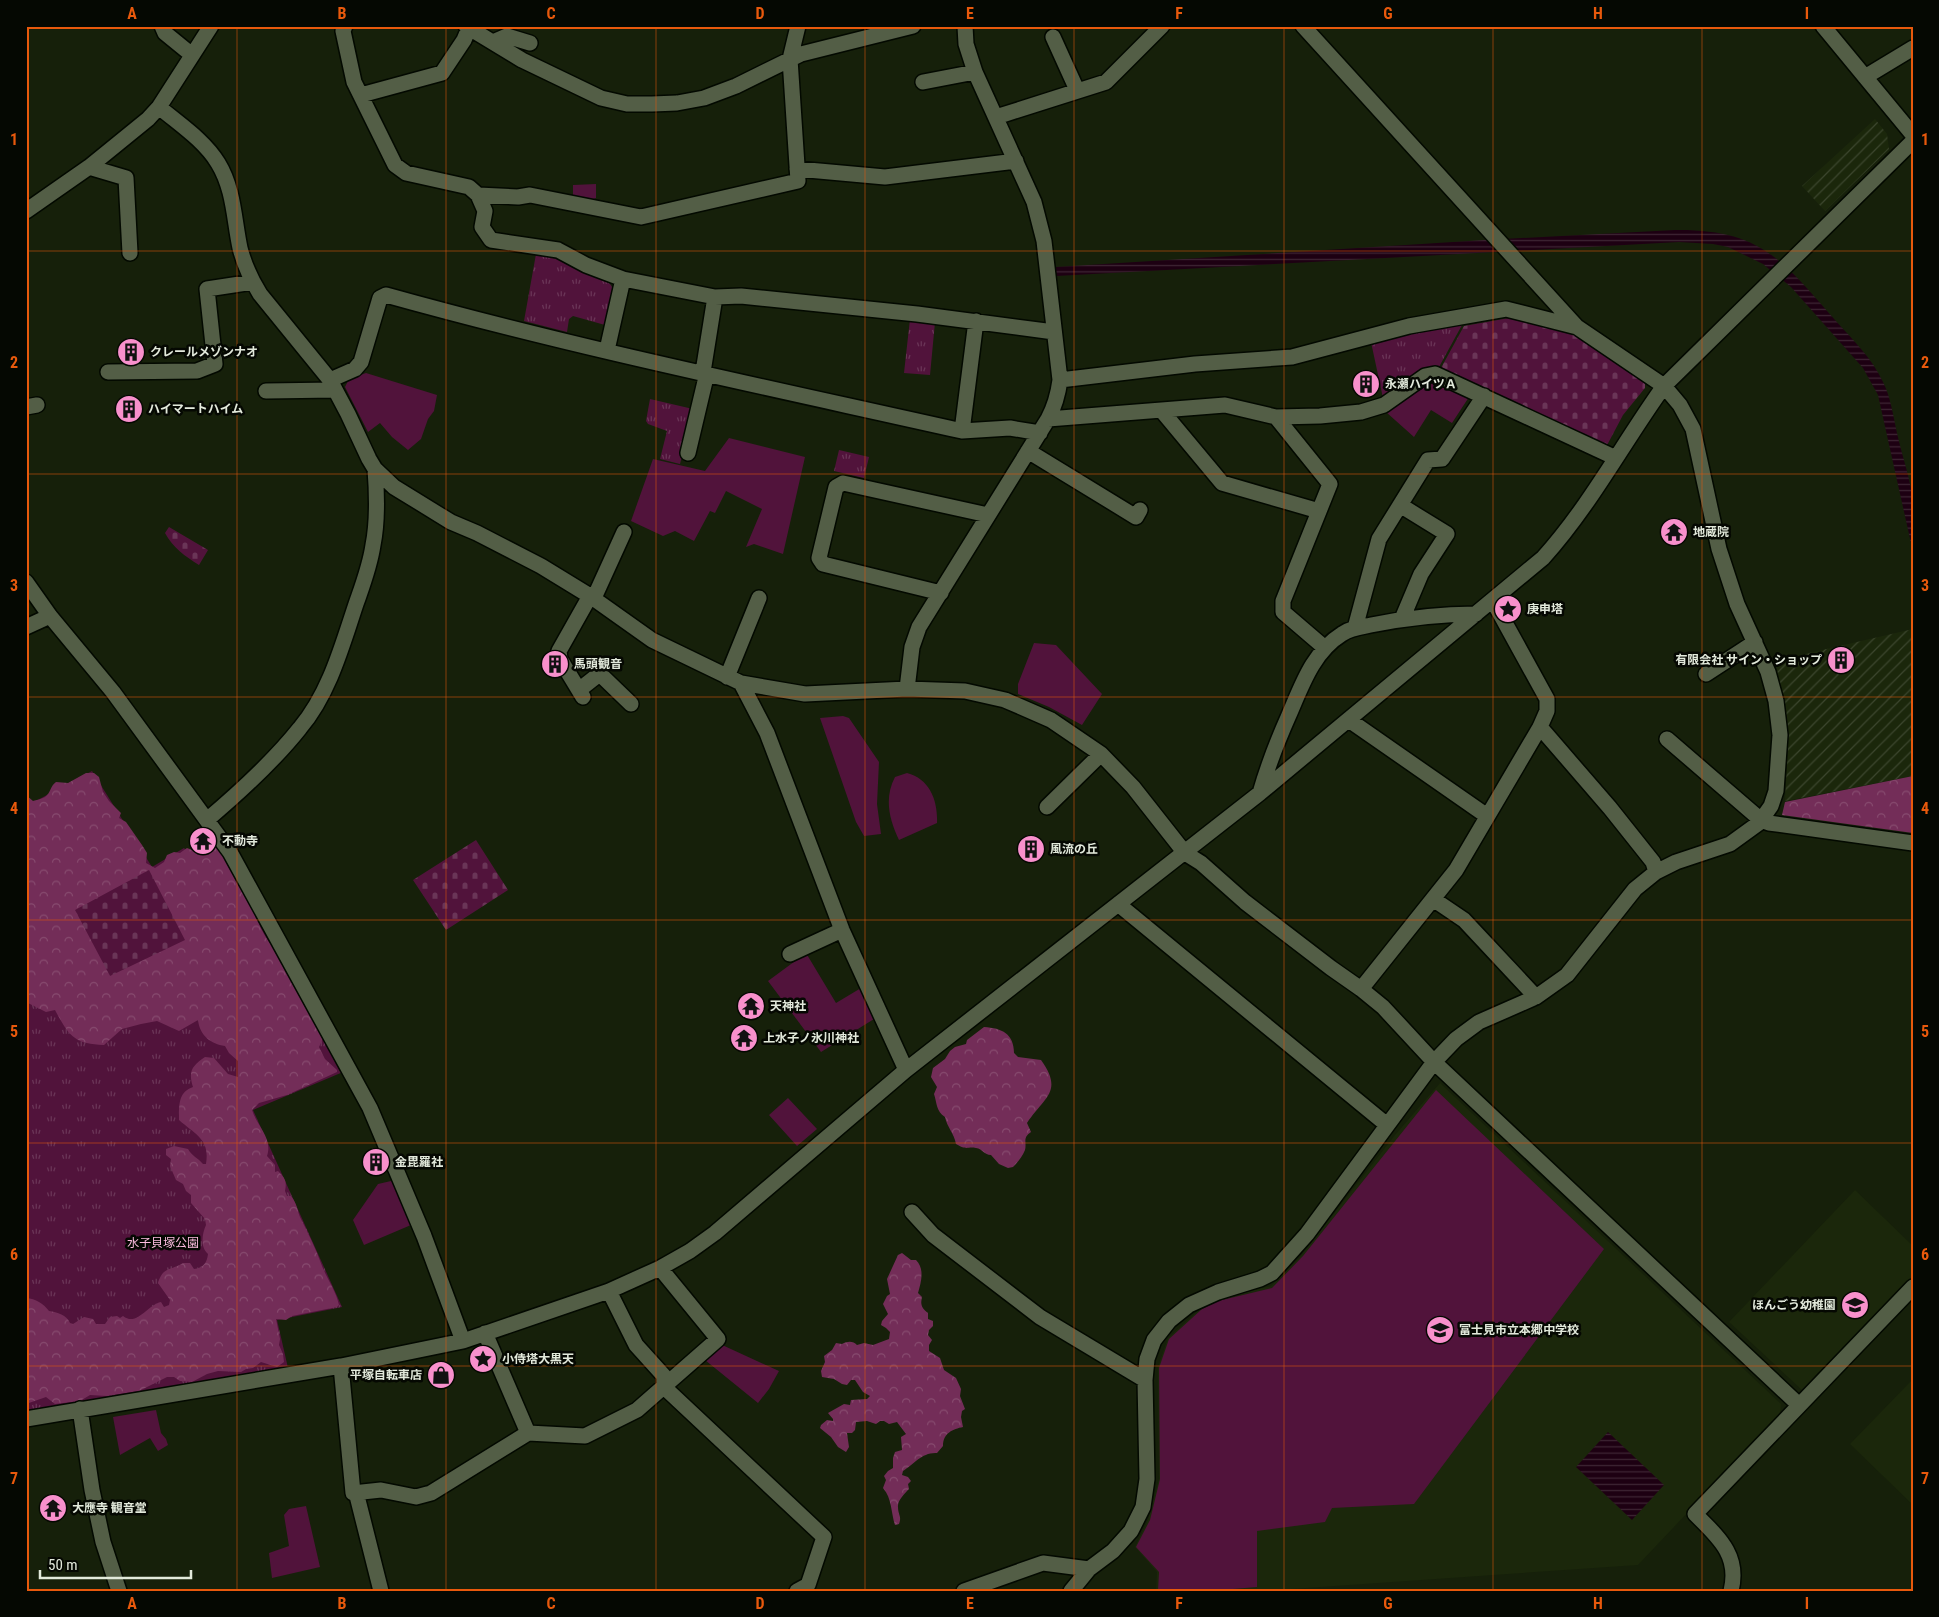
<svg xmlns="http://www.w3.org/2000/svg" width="1939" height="1617" font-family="'Roboto Condensed','Noto Sans JP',sans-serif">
  <defs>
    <pattern id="industrial-furrows" width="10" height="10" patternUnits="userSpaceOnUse" patternTransform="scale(1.25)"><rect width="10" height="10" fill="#1b270b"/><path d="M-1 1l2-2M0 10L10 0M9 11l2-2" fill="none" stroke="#3c462e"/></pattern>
    <pattern id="grass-tufts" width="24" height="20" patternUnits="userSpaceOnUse" patternTransform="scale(1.25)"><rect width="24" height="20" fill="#51133b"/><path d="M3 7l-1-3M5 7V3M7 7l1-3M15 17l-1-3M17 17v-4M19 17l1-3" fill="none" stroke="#6a3557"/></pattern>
    <pattern id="forest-crowns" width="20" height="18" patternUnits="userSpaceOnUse" patternTransform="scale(1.25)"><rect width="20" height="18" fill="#732d58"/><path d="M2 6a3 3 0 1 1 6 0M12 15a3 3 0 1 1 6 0" fill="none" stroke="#874b6f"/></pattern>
    <pattern id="cemetery-stones" width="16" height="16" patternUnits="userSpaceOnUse" patternTransform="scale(1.25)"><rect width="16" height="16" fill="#51133b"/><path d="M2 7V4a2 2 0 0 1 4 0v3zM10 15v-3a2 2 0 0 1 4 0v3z" fill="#6a3557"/></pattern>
    <pattern id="water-rules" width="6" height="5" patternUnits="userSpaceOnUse" patternTransform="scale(1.25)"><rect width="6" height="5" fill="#1d0012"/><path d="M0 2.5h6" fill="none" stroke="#3e2534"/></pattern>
  </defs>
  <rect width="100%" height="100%" fill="#16200a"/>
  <!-- built -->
  <path fill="#1b270b" d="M1440 1083 1781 1404 1780 1415 1638 1565 1261 1591H1156L1157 1572 1135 1547 1148 1520 1159 1479 1158 1367 1168 1338 1201 1308 1217 1299 1271 1286 1300 1257 1395 1135Z
    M1855 1190 1913 1246V1276L1803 1391 1729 1322Z
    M1913 1379V1505L1850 1444Z"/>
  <!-- industrial -->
  <path fill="url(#industrial-furrows)" d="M1875 119 1887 134 1889 149 1825 211 1802 186Z
    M1913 629 1912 776 1785 801 1788 748 1787 721 1784 702 1775 661Z"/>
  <!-- grass -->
  <path fill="url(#grass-tufts)" d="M536 254 569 262 587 274 608 281 614 290 605 325 573 316 569 319 567 332 524 321Z
    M910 319 935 322 930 375 904 373Z
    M1448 325H1462L1439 367C1418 367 1400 386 1383 398L1371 342 1381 339Z
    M650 399 693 409 680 464 660 459 667 431 648 424 646 421Z
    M839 450 869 457 864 478 834 471Z
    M92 771 152 867 184 848 191 856 215 842 343 1072 253 1110 342 1307 277 1320 288 1368 26 1411V794L32 803Z"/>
  <!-- forest -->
  <path fill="url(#forest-crowns)" d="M86 773H94L99 777 103 792 109 801 121 813 119 818 126 822 142 845 147 853 146 863 155 868 164 862 167 855 174 852 180 853 187 848 202 854 209 847 218 842 254 905C254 917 268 947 279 951L297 983 299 994 312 1011 313 1019 323 1038 319 1047 325 1059 337 1070V1072L287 1095 259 1103 252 1110C257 1126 273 1138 267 1156L275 1165V1172L278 1171C285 1178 287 1181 285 1191L287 1196H291C297 1204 297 1209 300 1217 308 1233 316 1249 322 1266 327 1279 336 1291 339 1305L337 1307 292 1316 286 1320 276 1319 280 1339 279 1345 283 1354 284 1362 277 1367 261 1362 253 1368 246 1369 241 1372 218 1371 207 1374 192 1382 180 1381 174 1377H167L139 1391 107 1396 90 1395 80 1401 55 1404 46 1397 26 1404V1298C36 1299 43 1303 49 1311 57 1312 67 1315 70 1323L73 1324 84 1317 93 1319 96 1324H105L110 1317 117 1316 120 1318 123 1316C137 1327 147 1305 161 1302L164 1307 169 1305 170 1300 158 1283C163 1266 171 1271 183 1263H190L194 1269C203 1268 207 1263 208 1254 200 1247 202 1234 206 1225L205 1219 191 1203V1195L186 1191 183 1184 176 1180 170 1166 171 1159 166 1155V1149L174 1146 188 1149C192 1156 198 1158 203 1164H206C210 1139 196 1135 179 1120 179 1106 178 1092 193 1087 188 1071 192 1066 205 1057L214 1058 228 1074 238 1077V1061L229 1053 225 1046C211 1044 200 1036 198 1020L179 1031 157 1021 141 1024 122 1029 104 1045C74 1044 69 1036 55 1010L46 1012 26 1002V795L33 801C36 800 42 799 45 797 51 793 50 786 56 782L68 783Z
    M1913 776V833L1782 815 1785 802Z
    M984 1027C1002 1028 1014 1034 1014 1053L1018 1057 1041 1060C1064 1092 1044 1097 1027 1123L1031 1132C1022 1138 1027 1142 1025 1150 1022 1157 1018 1162 1013 1167L1008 1168 999 1164 991 1155C984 1155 983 1149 976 1148 967 1146 968 1151 956 1144 954 1133 947 1127 945 1117 936 1111 937 1103 934 1094L937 1087 931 1077 933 1068 945 1059 950 1051 955 1047 966 1044 967 1040Z
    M902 1253 911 1260H916C925 1269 921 1282 918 1293L922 1297C920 1305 922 1308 928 1313V1319L933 1321V1326L929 1330 928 1335 932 1340 929 1345V1351L940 1358 944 1370 956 1378 961 1389 960 1396 965 1409 962 1411 961 1417 963 1427C953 1429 943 1433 943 1446L937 1453C922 1452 914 1464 903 1471L902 1475 908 1477 911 1481 908 1484 909 1489C905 1493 897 1501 898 1507 898 1515 902 1516 899 1524L895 1525C891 1513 892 1498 883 1488L886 1480 884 1476 888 1471 893 1468V1458L895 1452 902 1450 901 1437 906 1434 897 1422 889 1424 884 1421H880L876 1424 867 1421 856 1422 855 1430 852 1433H847L849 1447 846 1452 838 1447 831 1437 820 1428 821 1425 827 1420 833 1421V1419L828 1413 844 1404 850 1405 851 1400 867 1399 870 1396 863 1392 855 1380H851L847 1385 842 1384 834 1379 822 1377 821 1371 825 1362 824 1356 832 1350 836 1343 842 1344C848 1341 853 1341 857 1345L864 1343 873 1345 889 1339 890 1332 886 1328 881 1325 882 1321 888 1314 883 1304 887 1296 890 1294 887 1279 898 1255Z"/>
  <!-- cemetery -->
  <path fill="url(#cemetery-stones)" d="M1509 318 1575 334 1645 381V388L1623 415 1605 449 1441 368 1464 326Z
    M169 527 208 550 199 565C185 556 173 548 165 533Z
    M476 840 508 890 446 930 413 880Z
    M149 870 185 940 110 976 75 910Z"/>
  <!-- garden -->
  <path fill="#51133b" d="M596 184V198L589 201 573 198V185Z
    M366 373 437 395 434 411 428 419 421 439 408 450 392 437 380 423 368 432 345 387 349 379Z
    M1437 381 1469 397 1452 423 1431 410 1414 437 1386 412 1427 382Z
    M729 438 805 457 783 554 754 544 746 547 762 509 726 491 715 513 710 511 694 541 675 531 663 536 631 521 653 459 705 471Z
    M1034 643 1056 645 1102 694 1082 725 1049 707 1018 694V684Z
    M843 716 849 718 879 762 877 804 881 834 864 836 856 822 820 718Z
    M907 773C930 779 938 801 937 823L899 840C889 819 884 798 895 777Z
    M806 953 836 1003 861 988 874 1019 821 1052 768 981Z
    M1436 1090 1604 1249 1414 1504 1332 1508 1325 1522 1257 1531V1587L1209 1591H1158L1159 1572 1136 1547 1150 1520 1160 1479 1159 1368 1169 1339 1202 1309 1218 1301 1272 1288 1303 1256Z
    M788 1098 817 1129 797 1146 769 1115Z
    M391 1181 397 1183 411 1225 364 1245 353 1220 378 1184Z
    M720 1344 779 1371 769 1389 758 1403 705 1360Z
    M156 1410 161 1433 166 1439 168 1445 158 1451 150 1438 120 1455 113 1417Z
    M306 1506 320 1567 272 1578 269 1553 289 1546 284 1515 289 1509Z"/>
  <!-- water -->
  <path fill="url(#water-rules)" d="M1675 230C1761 229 1782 260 1835 320 1852 339 1872 358 1883 382 1891 398 1893 416 1897 433 1902 456 1911 480 1913 503 1914 519 1913 536 1913 552L1878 395 1863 368 1791 287 1763 264 1728 247 1713 244 1679 242 1056 276V267L1485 240Z
    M1608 1432 1664 1485 1632 1520 1576 1467Z"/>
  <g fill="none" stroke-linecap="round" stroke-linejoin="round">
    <!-- minor casing -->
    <g stroke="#030900" stroke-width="18">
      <path id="minor" d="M162 26 165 33 192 55
        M345 26 343 31 354 82 395 165 406 173 469 187 478 195 485 211 482 227 491 240 558 250 586 265 623 279 715 297 741 296 917 314 1054 332
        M466 26 522 60 601 98 627 104H652L677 103 704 98 736 86 801 54 913 26
        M1823 26 1913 135
        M1053 37 1077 90
        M493 42 507 36 530 43
        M1865 77 1913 48
        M923 82 975 72
        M361 95 442 73 464 40 469 28
        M159 107C179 124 204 140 218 163 234 189 234 220 240 248 244 264 252 281 260 294L330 380 348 414 369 459 375 469 394 487 451 522 477 533 541 566 590 596 652 640 741 683 805 694 907 689 965 691 1005 700 1051 720 1101 754 1133 787 1185 853 1201 863 1245 902 1331 968 1361 989 1383 1007 1434 1062 1799 1405
        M996 117 1106 82 1162 26
        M89 167 126 178 130 253
        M797 169 885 177 1016 161
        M478 195 518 197 530 195 641 217 798 181 790 59 798 26
        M26 211 89 167 148 119 159 107 211 26
        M607 350 623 279
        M108 372 197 371 215 364 207 289 253 282
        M703 372 715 297
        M330 380 355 369 361 362 380 298 386 295C576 348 770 388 962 431L1010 428 1040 433
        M1060 380 1195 364 1292 357 1409 326 1506 309 1577 327
        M266 391 335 390
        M26 407 37 405
        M1162 411 1222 483 1319 511
        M1276 417 1330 484 1283 601V612L1325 648
        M1048 419 1225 405 1276 417 1320 416 1361 412 1384 405 1425 376 1435 374 1616 458
        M962 431 976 321
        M1028 451 1136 517 1140 510
        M688 453 707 373
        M1400 505 1447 534 1421 574 1402 619
        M26 582 50 616 113 692 230 852 370 1108 424 1236 463 1341
        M941 593 823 564 819 558 836 487 843 483 988 515
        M594 598 624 532
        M26 627 50 616
        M1355 628 1379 539 1428 460 1442 459 1484 396
        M1706 674 1755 642
        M727 677 759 598
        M741 683 767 733 842 930 906 1070
        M907 689 912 647 919 627 1048 419C1055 406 1058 395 1060 380L1044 241 1034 202 975 72 966 44 965 26
        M579 690 598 675 602 676 631 704
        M583 697 560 659 559 651 590 596
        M1349 720 1487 816
        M1540 727 1610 808 1653 862 1656 872
        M1667 739 1761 820 1769 823 1913 843
        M1260 793C1268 765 1277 742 1289 715 1302 685 1313 652 1342 634 1350 628 1361 627 1371 625 1406 618 1440 614 1476 614
        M1047 807 1101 754
        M208 819C241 791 273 762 300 728 329 694 342 646 356 604 363 584 370 566 373 545 378 520 377 494 375 469
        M1433 899 1464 920 1536 997
        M1118 904 1387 1125
        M790 954 842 930
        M1361 989 1456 870 1540 727 1547 711V699L1493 601
        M912 1212 933 1235 1040 1317 1145 1380
        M609 1291 636 1345 664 1376V1387L824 1537 808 1585 797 1591
        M485 1333 528 1433
        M341 1366 353 1493 381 1490 416 1497 431 1493 528 1433 585 1436 637 1410 718 1339 660 1268
        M80 1409 92 1490 103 1542 119 1591
        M26 1419 341 1366 463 1341 609 1291 660 1268 690 1251 715 1233 906 1070 1260 793 1543 558C1590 506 1623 443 1664 386L1913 141
        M356 1492 381 1591
        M964 1591 1043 1563 1089 1569
        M1071 1591 1089 1569 1113 1551 1131 1531 1143 1507 1147 1479 1145 1380 1147 1359 1154 1340 1169 1321 1189 1305 1218 1292 1260 1279 1272 1273 1307 1234 1434 1062 1456 1039 1479 1022 1536 997 1567 975 1635 889 1656 872 1676 862 1730 844 1759 823 1771 806 1776 791 1780 735 1776 701 1768 672 1737 604 1719 549 1693 429 1680 405 1664 386 1577 327 1303 26
        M1731 1591C1740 1555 1718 1537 1695 1514L1913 1287"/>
    </g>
    <!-- minor -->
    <use href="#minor" stroke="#535e46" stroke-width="15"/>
  </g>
  <!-- grid -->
  <path fill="none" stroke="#e8590c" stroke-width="1" stroke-opacity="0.55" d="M237 26V1591M446 26V1591M656 26V1591M865 26V1591M1074 26V1591M1284 26V1591M1493 26V1591M1702 26V1591M26 251H1913M26 474H1913M26 697H1913M26 920H1913M26 1143H1913M26 1366H1913"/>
  <!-- icons -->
  <defs>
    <g id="building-disc" transform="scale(1.4375)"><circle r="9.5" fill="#f890cc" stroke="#050802"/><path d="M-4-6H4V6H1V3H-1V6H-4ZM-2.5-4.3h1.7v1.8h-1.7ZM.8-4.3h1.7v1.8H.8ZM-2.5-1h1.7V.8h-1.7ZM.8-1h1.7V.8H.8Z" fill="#111"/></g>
    <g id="temple-disc" transform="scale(1.4375)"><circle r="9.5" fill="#f890cc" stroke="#050802"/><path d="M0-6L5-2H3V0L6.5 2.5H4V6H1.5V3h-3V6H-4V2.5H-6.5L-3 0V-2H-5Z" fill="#111"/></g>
    <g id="sight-disc" transform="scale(1.4375)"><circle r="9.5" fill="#f890cc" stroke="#050802"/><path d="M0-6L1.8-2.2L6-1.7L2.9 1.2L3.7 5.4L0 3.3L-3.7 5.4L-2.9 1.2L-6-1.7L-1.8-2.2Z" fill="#111"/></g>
    <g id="school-disc" transform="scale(1.4375)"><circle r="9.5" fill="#f890cc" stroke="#050802"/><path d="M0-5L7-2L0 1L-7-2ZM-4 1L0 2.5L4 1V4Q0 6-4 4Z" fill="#111"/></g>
    <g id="shop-disc" transform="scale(1.4375)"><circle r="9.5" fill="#f890cc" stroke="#050802"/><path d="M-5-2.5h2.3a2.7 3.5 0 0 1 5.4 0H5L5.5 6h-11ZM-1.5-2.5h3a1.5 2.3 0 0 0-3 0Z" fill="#111"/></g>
  </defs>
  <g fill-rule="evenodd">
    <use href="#building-disc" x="131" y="352"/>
    <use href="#building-disc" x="1366" y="384"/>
    <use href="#building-disc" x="129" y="409"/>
    <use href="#temple-disc" x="1674" y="532"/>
    <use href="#sight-disc" x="1508" y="609"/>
    <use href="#building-disc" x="1841" y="660"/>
    <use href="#building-disc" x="555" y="664"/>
    <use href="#temple-disc" x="203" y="841"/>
    <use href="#building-disc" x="1031" y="849"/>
    <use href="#temple-disc" x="751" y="1006"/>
    <use href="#temple-disc" x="744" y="1038"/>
    <use href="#building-disc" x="376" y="1162"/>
    <use href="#school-disc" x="1855" y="1305"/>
    <use href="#school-disc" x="1440" y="1330"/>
    <use href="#sight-disc" x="483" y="1359"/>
    <use href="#shop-disc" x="441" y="1375"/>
    <use href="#temple-disc" x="53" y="1508"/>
  </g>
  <g text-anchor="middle" stroke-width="5" stroke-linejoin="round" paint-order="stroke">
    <!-- poi labels -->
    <g font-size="12" font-weight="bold" fill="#e2e9db" stroke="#050802" text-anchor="start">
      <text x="150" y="356">クレールメゾンナオ</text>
      <text x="1385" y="388">永瀬ハイツＡ</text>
      <text x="148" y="413">ハイマートハイム</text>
      <text x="1693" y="536">地蔵院</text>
      <text x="1527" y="613">庚申塔</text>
      <text x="1822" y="664" text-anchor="end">有限会社 サイン・ショップ</text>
      <text x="574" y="668">馬頭観音</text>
      <text x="222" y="845">不動寺</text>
      <text x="1050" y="853">風流の丘</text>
      <text x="770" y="1010">天神社</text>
      <text x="763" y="1042">上水子ノ氷川神社</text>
      <text x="395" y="1166">金毘羅社</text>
      <text x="1836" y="1309" text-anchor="end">ほんごう幼稚園</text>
      <text x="1459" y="1334">富士見市立本郷中学校</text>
      <text x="502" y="1363">小侍塔大黒天</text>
      <text x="422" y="1379" text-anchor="end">平塚自転車店</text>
      <text x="72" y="1512">大應寺 観音堂</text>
    </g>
    <!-- park labels -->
    <g font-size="12" fill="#fdbde0" stroke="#050802">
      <text x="163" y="1247">水子貝塚公園</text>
    </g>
  </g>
  <!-- border -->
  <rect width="1939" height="1617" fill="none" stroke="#050802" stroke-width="55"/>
  <!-- scale -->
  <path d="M40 1570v8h151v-8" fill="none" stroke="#e2e9db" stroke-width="2.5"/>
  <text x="48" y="1570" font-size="15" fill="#e2e9db" stroke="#050802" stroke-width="4" paint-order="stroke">50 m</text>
  <rect x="28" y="28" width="1884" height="1562" fill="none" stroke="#e8590c" stroke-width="2"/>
  <g font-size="16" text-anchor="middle" font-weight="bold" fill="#e8590c">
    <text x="132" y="19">A</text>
    <text x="342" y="19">B</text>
    <text x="551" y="19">C</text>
    <text x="760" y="19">D</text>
    <text x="970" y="19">E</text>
    <text x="1179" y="19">F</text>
    <text x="1388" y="19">G</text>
    <text x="1598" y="19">H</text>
    <text x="1807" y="19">I</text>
    <text x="14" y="145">1</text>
    <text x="1925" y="145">1</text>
    <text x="14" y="368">2</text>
    <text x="1925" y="368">2</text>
    <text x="14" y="591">3</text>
    <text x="1925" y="591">3</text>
    <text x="14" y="814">4</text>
    <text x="1925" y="814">4</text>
    <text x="14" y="1037">5</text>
    <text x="1925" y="1037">5</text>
    <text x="14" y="1260">6</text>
    <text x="1925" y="1260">6</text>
    <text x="14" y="1484">7</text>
    <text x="1925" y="1484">7</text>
    <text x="132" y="1609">A</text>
    <text x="342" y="1609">B</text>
    <text x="551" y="1609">C</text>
    <text x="760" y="1609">D</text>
    <text x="970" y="1609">E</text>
    <text x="1179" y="1609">F</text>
    <text x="1388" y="1609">G</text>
    <text x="1598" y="1609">H</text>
    <text x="1807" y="1609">I</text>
  </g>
</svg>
